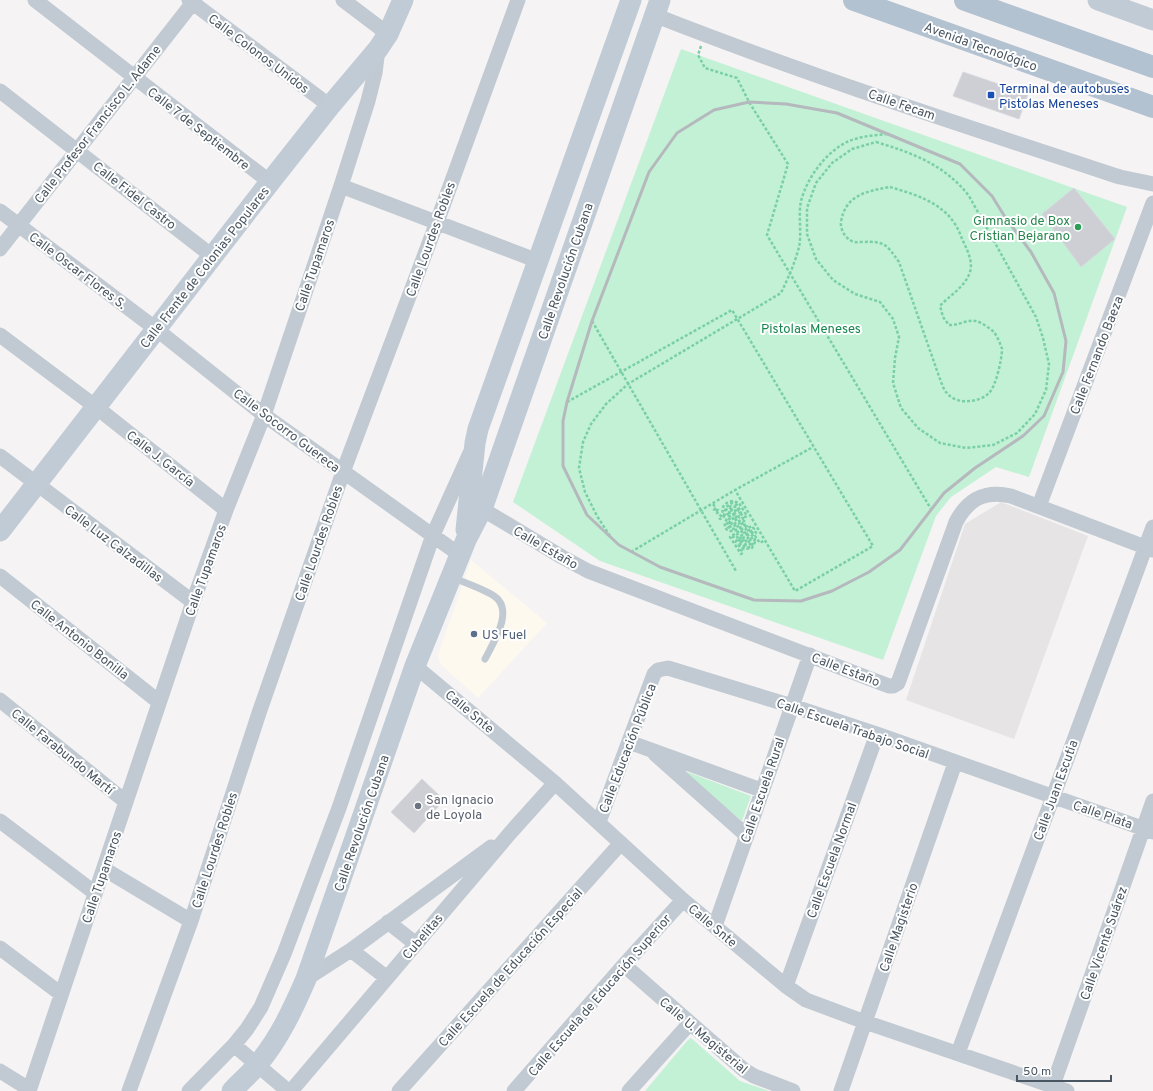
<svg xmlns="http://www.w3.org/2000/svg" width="1153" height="1091" font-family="Overpass,sans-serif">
  <rect width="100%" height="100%" fill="#f5f3f3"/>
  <!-- commercial -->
  <path fill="#fdf9ef" d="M471 560 547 623 478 698 440 664 438 655Z"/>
  <!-- education -->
  <path fill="#e6e4e5" d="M1001 502 1088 536 1014 739 906 700 965 524Z"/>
  <!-- green -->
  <path fill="#c3f1d5" d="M681 49 1127 207 1029 477 996 467 951 497 936 516 883 660 600 561 513 502Z
    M677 768 751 796 742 821Z
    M691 1038 740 1081 769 1091H645L687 1041Z"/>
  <!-- building -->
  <path fill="#cdcfd5" stroke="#d7d9de" d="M963 72 1028 94 1019 119 953 96Z
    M1074 188 1115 239 1081 267 1042 214Z
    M422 779 444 800 414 833 391 812Z"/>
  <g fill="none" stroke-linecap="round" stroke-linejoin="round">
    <!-- path -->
    <path stroke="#7ad0a6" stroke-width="2.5" stroke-dasharray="3 2" stroke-linecap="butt" d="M701 46 698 55 705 68 737 78 749 102 788 164 767 235 931 509
      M876 142C913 153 945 165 969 196L1036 317 1043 338 1049 364 1046 390 1035 414 1017 433 993 445 966 448 940 443 918 428 901 408 893 383 895 358 899 337 893 319 880 302 855 294 833 280 816 259 807 234V208L816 183 832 163 852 149Z
      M890 187C914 194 941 202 955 224 959 230 961 237 964 243 968 252 973 262 970 272 965 287 950 295 940 306L943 317 949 325C958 326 967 319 976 321 981 322 991 329 994 332 997 336 1001 345 1002 349 1002 359 996 386 989 393 979 403 956 405 947 393 944 391 943 386 941 382L899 262C886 244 885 241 862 242 858 242 854 243 850 240 845 237 840 229 841 222 845 195 867 191 890 187Z
      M592 321 736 571
      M567 402 732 310 873 546 795 591 735 490
      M713 504 716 508 714 510 715 511 718 510 719 512 717 513 721 516 719 517 720 519 724 517C720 508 724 502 733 501L739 503 747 516 745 517 741 514V515L743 519 732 525 731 521H730L729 526 732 527 744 521 745 522 733 529 728 527 727 525 728 520 732 517 734 521 739 518 738 514 741 512 737 505 732 503 726 507 724 514 726 516 728 515 726 510 731 506 737 507 738 511 736 512 734 509H730L729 512 730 513 732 512 731 511 732 510 737 516 735 518 733 514C727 518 724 521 725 528 732 535 739 528 746 524L747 526 730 537 741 554 743 553 738 544 739 543 744 549 752 548 755 542V539L751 547C744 548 743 545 740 540
      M747 531 749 530 748 528 752 526 754 529 745 535 744 533 747 531 746 529 733 537 734 538 739 537 742 535 743 536 736 541V542L755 531 756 533 745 540 748 543H749V540L755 536 760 543 765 540
      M610 536 597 516 585 492 579 468 583 442 591 424 606 404 628 384 781 293C788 278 795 263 799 247 802 233 798 216 801 201 807 178 825 153 847 142 860 136 875 135 889 134
      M742 539 746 545 751 544 750 539
      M631 552 735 490 813 447"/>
    <!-- lane -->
    <path stroke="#c1cad2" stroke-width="7" d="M453 578C466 583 483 589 494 596 515 610 493 643 485 659"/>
    <!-- street -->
    <path stroke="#c1cad2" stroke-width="15" d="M35 0 270 182
      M189 0 330 106
      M343 0 388 34
      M654 15C807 75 964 126 1120 177L1153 184
      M0 91 212 256
      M341 186 538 261
      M0 211 156 329 264 415 460 555
      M0 249 195 0
      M0 335 96 407 226 510
      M0 456 193 602
      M1039 506 1153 203
      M482 509 562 557 588 571 889 686H893L898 683 956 522C968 499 985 490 1011 496L1153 550
      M0 576 159 702
      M415 666 555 783 683 900 786 986 806 1000 865 1022 1067 1091
      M0 700 126 802
      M629 742 761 790
      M655 754 747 836
      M0 821 95 893
      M599 822 654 674 658 670 668 668 792 706 877 734 1153 832
      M104 869 191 921
      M388 922 416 944
      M715 926 810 655
      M0 948 61 994
      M351 950 387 978
      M624 965 744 1070 754 1076 793 1091
      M306 979 351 950 491 847
      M786 986 877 734
      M234 1045 247 1029 261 1007 284 954 339 808 433 535 470 453
      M958 1053 1153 527
      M0 1071 29 1089
      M29 1091 193 602 226 510 264 415 341 186 368 101 375 73 378 49
      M129 1091 191 921 259 713 343 472 437 222 518 0
      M189 1091 234 1045 288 1091
      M291 1091 511 832 555 783
      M399 1091 621 843
      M514 1091 624 965 683 900
      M629 1091 690 1023
      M841 1091 955 763
      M1051 1091 1153 801"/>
    <!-- secondary -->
    <path stroke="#c1cbd6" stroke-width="21" d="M1098 0 1153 20
      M466 530 475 443 478 429 631 0
      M0 531 270 182 330 106 378 49 388 34 403 0
      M232 1091C240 1082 250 1074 258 1064 279 1039 293 1009 306 979L415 666 466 540 482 509 660 0"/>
    <!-- primary -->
    <path stroke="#b3c2d1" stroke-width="22" d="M854 0 1153 107
      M965 0 1153 67"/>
    <!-- rail -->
    <path stroke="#b5b8bd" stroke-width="3" d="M749 102 786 104 837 113 960 164 992 196 1005 217 1031 252 1054 293 1066 341 1063 372 1044 416 1023 436 975 468 944 493 900 550 869 572 832 591 801 601 754 600 660 567 619 545 587 515 563 466V421L567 402 592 321 649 172 677 133 714 110Z"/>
  </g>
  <!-- markers -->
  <rect fill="#1a4fb4" stroke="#fff" stroke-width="1.5" x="987" y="91" width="8" height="8" rx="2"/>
  <circle fill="#2e9e5b" stroke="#fff" stroke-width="1.5" cx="1078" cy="227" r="4"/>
  <circle fill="#5c6f8a" stroke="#fff" stroke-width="1.5" cx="474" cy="634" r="4"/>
  <circle fill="#6b7280" stroke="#fff" stroke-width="1.5" cx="418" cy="806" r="4"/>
  <g text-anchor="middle" stroke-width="4" stroke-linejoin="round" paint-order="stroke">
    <!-- street labels -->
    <g font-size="13" fill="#4a5661" stroke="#fff">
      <text transform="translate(981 46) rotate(20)" y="5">Avenida Tecnológico</text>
      <text transform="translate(259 53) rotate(37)" y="5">Calle Colonos Unidos</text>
      <text transform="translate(902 104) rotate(19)" y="5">Calle Fecam</text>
      <text transform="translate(97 124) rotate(-52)" y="5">Calle Profesor Francisco L. Adame</text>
      <text transform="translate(199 128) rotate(38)" y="5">Calle 7 de Septiembre</text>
      <text transform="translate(135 195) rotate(38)" y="5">Calle Fidel Castro</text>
      <text transform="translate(430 239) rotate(-70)" y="5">Calle Lourdes Robles</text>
      <text transform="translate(314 265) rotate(-71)" y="5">Calle Tupamaros</text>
      <text transform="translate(204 267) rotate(-52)" y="5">Calle Frente de Colonias Populares</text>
      <text transform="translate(78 270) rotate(37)" y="5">Calle Oscar Flores S.</text>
      <text transform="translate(565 271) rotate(-71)" y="5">Calle Revolución Cubana</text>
      <text transform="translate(1096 355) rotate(-69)" y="5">Calle Fernando Baeza</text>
      <text transform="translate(287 430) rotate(37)" y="5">Calle Socorro Guereca</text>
      <text transform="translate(161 458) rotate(38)" y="5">Calle J. García</text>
      <text transform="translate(114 543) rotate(37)" y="5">Calle Luz Calzadillas</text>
      <text transform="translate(318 543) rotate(-71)" y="5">Calle Lourdes Robles</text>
      <text transform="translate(546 547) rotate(30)" y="5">Calle Estaño</text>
      <text transform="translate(205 570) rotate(-70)" y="5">Calle Tupamaros</text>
      <text transform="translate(80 639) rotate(38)" y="5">Calle Antonio Bonilla</text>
      <text transform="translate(846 669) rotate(21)" y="5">Calle Estaño</text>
      <text transform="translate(470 711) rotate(40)" y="5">Calle Snte</text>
      <text transform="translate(853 728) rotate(19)" y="5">Calle Escuela Trabajo Social</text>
      <text transform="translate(627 748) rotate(-69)" y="5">Calle Educación Pública</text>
      <text transform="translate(63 751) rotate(39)" y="5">Calle Farabundo Martí</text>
      <text transform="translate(762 790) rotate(-71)" y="5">Calle Escuela Rural</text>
      <text transform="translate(1055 790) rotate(-70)" y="5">Calle Juan Escutia</text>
      <text transform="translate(1103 814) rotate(19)" y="5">Calle Plata</text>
      <text transform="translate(361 823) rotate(-71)" y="5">Calle Revolución Cubana</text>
      <text transform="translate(214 850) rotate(-72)" y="5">Calle Lourdes Robles</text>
      <text transform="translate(831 860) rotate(-70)" y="5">Calle Escuela Normal</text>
      <text transform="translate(101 877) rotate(-71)" y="5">Calle Tupamaros</text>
      <text transform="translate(713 925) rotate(40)" y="5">Calle Snte</text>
      <text transform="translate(898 927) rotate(-71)" y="5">Calle Magisterio</text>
      <text transform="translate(422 936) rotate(-50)" y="5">Cubelitas</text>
      <text transform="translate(1103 943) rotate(-71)" y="5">Calle Vicente Suárez</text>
      <text transform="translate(510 967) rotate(-48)" y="5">Calle Escuela de Educación Especial</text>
      <text transform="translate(599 995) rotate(-49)" y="5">Calle Escuela de Educación Superior</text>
      <text transform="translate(704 1035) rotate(40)" y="5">Calle U. Magisterial</text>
    </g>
    <!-- transit labels -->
    <g font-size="13" fill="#164399" stroke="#fff" text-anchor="start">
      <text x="999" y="93">Terminal de autobuses<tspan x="999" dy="15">Pistolas Meneses</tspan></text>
    </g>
    <!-- leisure labels -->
    <g font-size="13" fill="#27864d" stroke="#fff" text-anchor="end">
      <text x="1070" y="225">Gimnasio de Box<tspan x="1070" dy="15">Cristian Bejarano</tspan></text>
    </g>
    <!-- park labels -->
    <g font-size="13" fill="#17864f" stroke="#fff">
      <text x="811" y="333">Pistolas Meneses</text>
    </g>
    <!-- service labels -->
    <g font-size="13" fill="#4e5e75" stroke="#fff" text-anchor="start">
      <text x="482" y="639">US Fuel</text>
    </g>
    <!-- worship labels -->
    <g font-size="13" fill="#5b616d" stroke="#fff" text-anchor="start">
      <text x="426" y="804">San Ignacio<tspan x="426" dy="15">de Loyola</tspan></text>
    </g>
  </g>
  <!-- scale -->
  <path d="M1017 1075v6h94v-6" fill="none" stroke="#4a5661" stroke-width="2"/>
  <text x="1023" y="1075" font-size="12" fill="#4a5661" stroke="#ffffff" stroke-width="3" paint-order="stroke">50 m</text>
</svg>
